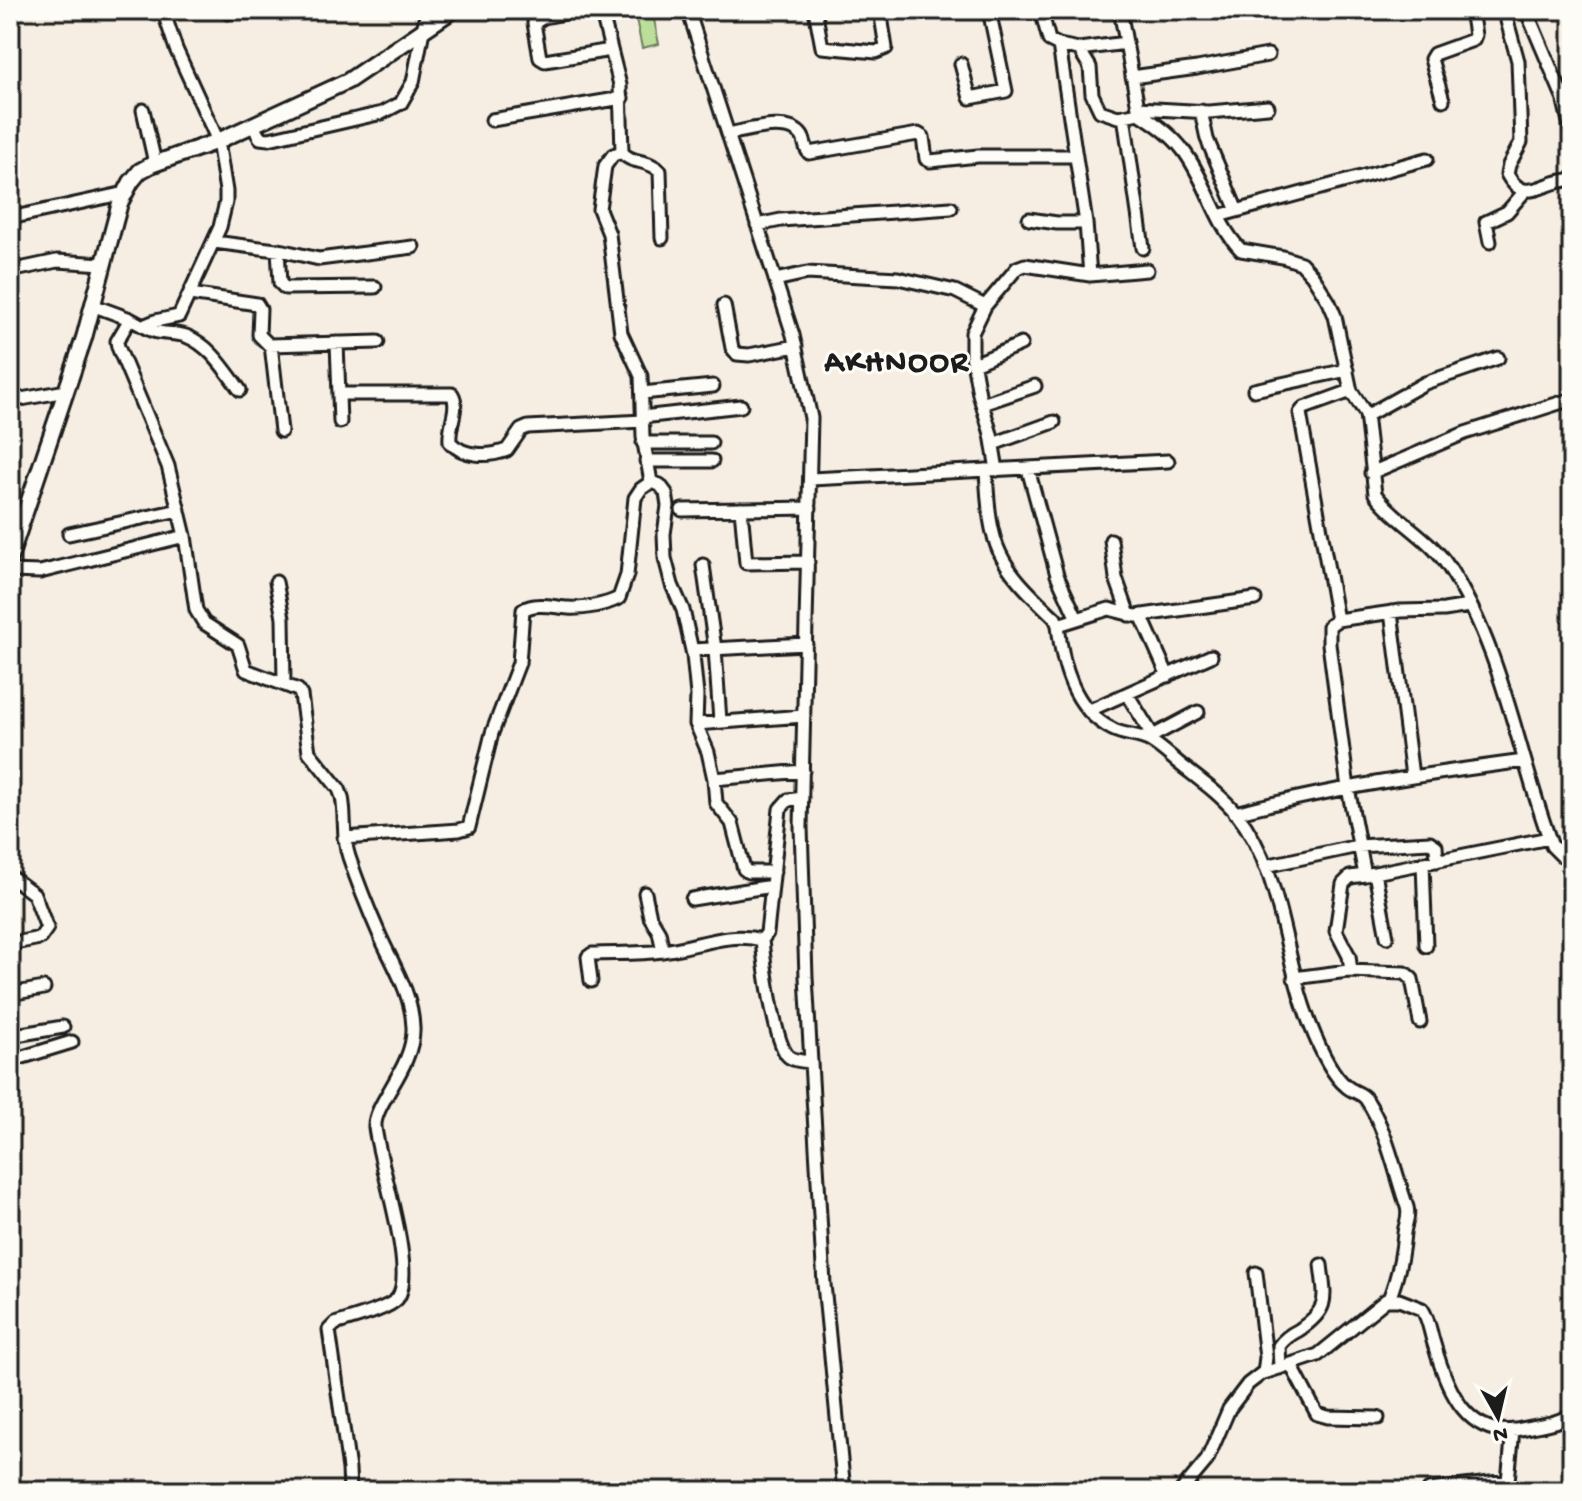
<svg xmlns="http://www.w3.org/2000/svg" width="1582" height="1501" font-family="'Gochi Hand',sans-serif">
  <rect width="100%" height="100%" fill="#f6eee2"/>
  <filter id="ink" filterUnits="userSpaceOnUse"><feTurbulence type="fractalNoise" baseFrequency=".0125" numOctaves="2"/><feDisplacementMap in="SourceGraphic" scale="16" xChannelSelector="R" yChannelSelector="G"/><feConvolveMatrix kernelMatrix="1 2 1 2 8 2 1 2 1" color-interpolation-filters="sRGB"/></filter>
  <g filter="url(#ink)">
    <!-- green -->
    <path fill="#bbdf9a" stroke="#6c7e5b" stroke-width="2" d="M634 10H652L659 44 642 48Z"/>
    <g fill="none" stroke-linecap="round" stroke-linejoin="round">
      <!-- minor casing -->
      <g stroke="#1c1c1c" stroke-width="17">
        <path id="minor" d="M228 10V13
          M582 10 544 17 534 23 540 58 545 61 611 50
          M601 10 620 85 622 152C630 164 649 159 660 171L662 238
          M688 10 793 335 811 418 801 827 806 977 824 1284 844 1491
          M815 10 822 47 876 52 886 48 880 10
          M1041 10 1049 40 1059 45 1086 223 1090 275
          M1504 10 1518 61 1521 142 1509 165 1507 174C1525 208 1546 178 1572 180
          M1526 10 1563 97 1572 134
          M1059 45 1079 49 1126 43
          M1079 49 1090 67 1092 94 1100 111 1118 117 1139 113 1120 10
          M961 64 970 98 1006 91 989 10
          M1132 77 1197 68 1268 55
          M1443 100 1431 59 1434 54 1473 40 1475 35 1471 10
          M1138 108 1209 112 1268 107
          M143 110 155 163
          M1201 111 1207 139 1237 211
          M1139 113C1155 123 1172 135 1183 150 1207 181 1214 222 1241 250L1283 257 1301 263 1312 275 1329 302 1335 316 1351 391 1366 414 1375 494C1395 521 1429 537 1448 566 1504 651 1517 753 1552 846L1561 855 1572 857
          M1124 116 1143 248
          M492 120 622 98
          M253 126 260 138 269 139 382 113 401 103 413 82 427 10
          M728 134C746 131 789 117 802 136 806 142 804 147 809 153L918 134 923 137 926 159 930 161 978 156H1076
          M622 152 613 155 605 166 599 209 609 234 621 333 641 376 643 437 651 482
          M1218 216 1427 159
          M10 218 125 193
          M1029 219 1057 223H1086
          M757 225 781 220 951 208
          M214 242 284 251 319 259 413 247
          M1490 242 1486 222 1507 212 1525 191
          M278 250 280 283 285 288 375 287
          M10 271 57 261 103 264
          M775 280 807 273 898 278 955 291 985 306
          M190 294 257 304 260 309 259 335 269 345 378 342
          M92 305 130 319 117 341 118 347 168 466 185 536 196 610 204 623 238 645 246 670 298 690 301 695 309 752 339 789 342 797C346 817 342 838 349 857 358 884 369 911 380 936 393 965 412 994 413 1027 415 1066 373 1104 375 1127 378 1160 418 1274 397 1299 387 1310 349 1319 335 1324L329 1330 349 1469 350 1491
          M724 305 732 348 737 354 749 355 796 346
          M130 319 143 326 155 321 179 316 220 227 226 202V191L218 141 176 49 163 10
          M143 326C157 336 171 331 186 336 210 345 225 370 240 390
          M337 343 340 422
          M271 345 281 431
          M974 364 1021 344
          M1254 390 1347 370
          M1351 391 1304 408 1300 413 1337 620 1400 611 1444 610 1469 606
          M642 393 713 386
          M339 394H452C460 407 448 426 450 442 463 457 489 457 507 450L521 430 528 427 643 421
          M10 401 66 391
          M982 404 1035 386
          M1366 416 1425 383 1498 358
          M642 417 741 406
          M643 443H711
          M993 444 1054 422
          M646 461H712
          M1028 469 1057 575 1077 619
          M986 470C990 550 996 562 1055 618L1058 625 1109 609 1136 616 1255 599
          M997 470 991 434 979 394 972 355V333L985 306 1017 268 1025 265 1090 275 1147 270
          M1371 473 1465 433 1572 399
          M811 479 1168 461
          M741 509 746 563 808 562
          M682 510 810 508
          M69 534 179 510
          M1111 540 1116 578 1129 615
          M703 565 715 649 720 721
          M10 571 40 572 185 536
          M276 582 283 618 284 684
          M1391 612 1412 776
          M1141 615 1168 676
          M1337 620 1329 626V644L1348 788 1365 875 1549 838
          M1058 625C1062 664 1073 709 1112 729 1124 736 1140 734 1152 742 1162 748 1171 757 1181 765 1200 780 1220 794 1236 813 1284 873 1282 954 1310 1024 1317 1042 1331 1074 1346 1086 1352 1092 1361 1092 1366 1099 1387 1130 1395 1173 1407 1207 1410 1218 1405 1223 1404 1233 1402 1257 1398 1277 1389 1299
          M692 650 806 644
          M1127 694 1153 736
          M1090 710 1211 656
          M696 724 804 716
          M1147 739 1198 712
          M714 779 716 803 732 823 744 869 748 872H774
          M1235 813C1330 788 1427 774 1524 761
          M344 838 459 830 469 827 492 733 519 663 523 610C536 602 553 607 568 608 584 609 605 605 619 598L627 575 635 498 641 489 651 482 660 485 666 493 668 506 664 534 665 558 672 585 683 610 693 655 697 695 696 724 708 752 714 779 803 771
          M1423 863 1426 946
          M1265 866 1358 846 1430 842 1436 846 1437 861
          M1375 873 1387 937
          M10 876 34 894 47 928 40 938 10 944
          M645 893 650 917 659 932 663 951
          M692 899 772 886
          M762 940C764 962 774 1039 787 1055 792 1061 803 1061 811 1062
          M1351 971 1349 956 1336 931 1343 884 1350 877 1365 875
          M1294 978 1348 971 1405 973 1412 979 1420 1022
          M591 981 588 957 592 954C615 953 640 954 662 951 697 947 728 931 762 940L767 933 780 809 788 800 802 798
          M10 994 44 988
          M10 1036 63 1027
          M10 1061 72 1042
          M10 1237 11 1236
          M1256 1273 1266 1357 1264 1373
          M1291 1365 1317 1414 1328 1417 1378 1418
          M1280 1368 1279 1346C1284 1339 1291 1334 1299 1330 1330 1309 1325 1299 1321 1265
          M1429 1490 1508 1481 1513 1430
          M1181 1491 1207 1460 1229 1409 1248 1384 1261 1374 1318 1355 1386 1300H1399L1422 1309C1429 1319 1430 1332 1434 1344 1447 1390 1468 1443 1526 1428 1540 1425 1561 1423 1572 1413"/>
      </g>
      <!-- major casing -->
      <g stroke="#1c1c1c" stroke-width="20">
        <path id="major" d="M10 557 84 338 120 203 131 182 140 171 151 165 218 141 348 81 453 10"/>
      </g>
      <!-- minor -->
      <use href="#minor" stroke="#fdfcf7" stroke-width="11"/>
      <!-- major -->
      <use href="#major" stroke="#fdfcf7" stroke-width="14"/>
    </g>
  </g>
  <g text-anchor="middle" stroke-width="6" stroke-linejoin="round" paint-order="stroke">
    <!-- district labels -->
    <g font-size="32" font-weight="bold" letter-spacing="2" fill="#1c1c1c" stroke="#fdfcf7">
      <text x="897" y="370">AKHNOOR</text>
    </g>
  </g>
  <!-- margin -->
  <rect width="1582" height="1501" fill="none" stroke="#fdfcf7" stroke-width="40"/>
  <rect x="20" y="20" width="1542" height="1461" fill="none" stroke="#1c1c1c" stroke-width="3" filter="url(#ink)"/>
  <!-- north arrow -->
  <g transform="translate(1498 1417) rotate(172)" stroke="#fdfcf7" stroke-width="6" paint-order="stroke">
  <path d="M0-6L14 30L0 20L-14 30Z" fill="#1c1c1c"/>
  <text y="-12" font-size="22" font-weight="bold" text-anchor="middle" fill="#1c1c1c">N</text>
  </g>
</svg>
